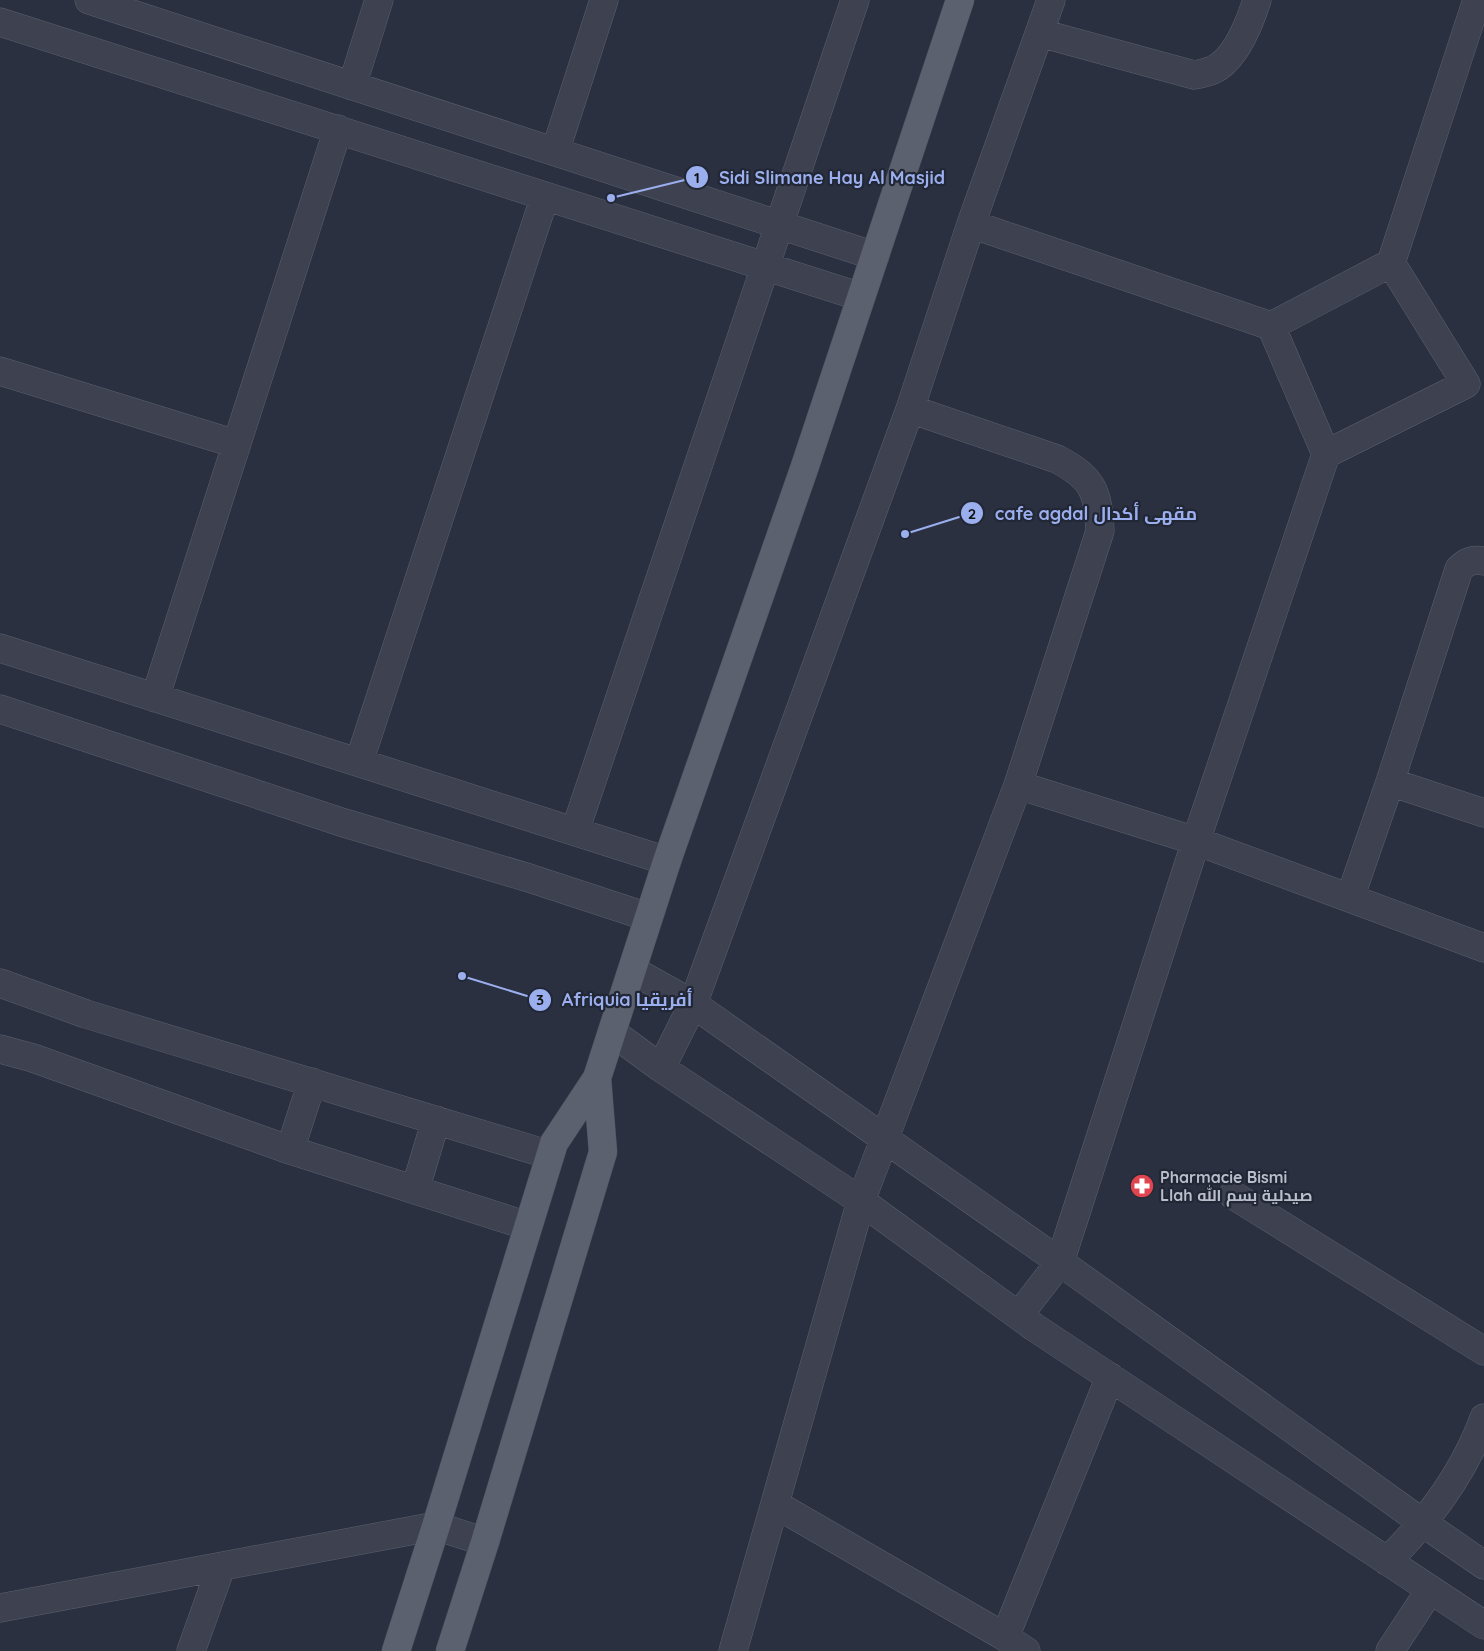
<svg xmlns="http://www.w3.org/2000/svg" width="1484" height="1651" font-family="Quicksand,Cairo,sans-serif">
  <rect width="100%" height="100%" fill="#2a3040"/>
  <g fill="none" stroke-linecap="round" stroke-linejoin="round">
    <!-- minor casing -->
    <g stroke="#5b606d" stroke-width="29">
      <path id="minor" d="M89 0 875 256
        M0 22 861 297
        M1040 33 1194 75C1200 74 1208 72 1213 70 1236 59 1250 22 1257 0
        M352 86 379 0
        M555 152 604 0
        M971 224 1271 326 1326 454
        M1391 263 1477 0
        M0 371 236 444
        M910 409 1057 459C1093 478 1098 491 1100 531L1018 785
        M0 648 667 861
        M155 698 338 129
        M0 709 341 822 529 878 648 917
        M359 762 545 196
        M1390 782 1484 813
        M575 831 855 0
        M1350 898 1390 782 1459 569C1467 561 1473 559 1484 561
        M632 970 693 1004 1060 1262 1423 1523 1484 1565
        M0 983 86 1014 550 1155
        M612 1032 661 1068 861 1201 1034 1327 1484 1625
        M0 1049 33 1058 290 1150 528 1226
        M661 1068 693 1004 910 409 971 224 1051 0
        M290 1150 312 1082
        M415 1190 436 1120
        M1233 1195 1484 1351
        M1019 1315 1060 1262 1196 841 1326 454 1466 384 1391 263 1271 326
        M775 1504 1005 1637 1026 1651
        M1387 1561C1429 1520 1464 1473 1484 1418
        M0 1608 436 1526 485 1542
        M1005 1637 1110 1377
        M191 1651 221 1567
        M733 1651 861 1201 1018 785 1196 841 1484 948
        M1390 1651 1430 1590"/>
    </g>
    <!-- major casing -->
    <g stroke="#474b59" stroke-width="29">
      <path id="major" d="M396 1651 436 1526 554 1143 597 1078 667 861 804 469 960 0
        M450 1651 485 1542 603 1152 597 1078"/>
    </g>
    <!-- minor -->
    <use href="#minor" stroke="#3e4250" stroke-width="28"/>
    <!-- major -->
    <use href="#major" stroke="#5c6170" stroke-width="28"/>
  </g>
  <!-- icons -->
  <defs>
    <g id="pharmacy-disc" transform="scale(1.25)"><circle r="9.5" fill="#e0444e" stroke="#222736"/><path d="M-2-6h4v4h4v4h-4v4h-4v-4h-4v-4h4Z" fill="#fff"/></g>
  </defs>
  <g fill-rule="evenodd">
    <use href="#pharmacy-disc" x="1142" y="1186"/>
  </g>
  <g text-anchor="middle" stroke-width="4.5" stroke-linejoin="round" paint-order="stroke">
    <!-- poi labels -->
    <g font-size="16" font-weight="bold" fill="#babeca" stroke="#222736" text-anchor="start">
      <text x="1160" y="1183">Pharmacie Bismi<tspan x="1160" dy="18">Llah صيدلية بسم الله</tspan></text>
    </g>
  </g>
  <!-- callouts -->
  <path fill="none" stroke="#9bafee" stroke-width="2" d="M611 198L697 177M905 534L972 513M462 976L540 1000"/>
  <g fill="#9bafee" stroke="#222736" stroke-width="2">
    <circle cx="611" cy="198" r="5"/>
    <circle cx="905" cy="534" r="5"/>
    <circle cx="462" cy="976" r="5"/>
    <circle cx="697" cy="177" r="12"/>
    <circle cx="972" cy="513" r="12"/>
    <circle cx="540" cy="1000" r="12"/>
  </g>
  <g font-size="15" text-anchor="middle" font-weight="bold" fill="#111">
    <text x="697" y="183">1</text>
    <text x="972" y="519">2</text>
    <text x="540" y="1005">3</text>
  </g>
  <g font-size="18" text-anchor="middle" font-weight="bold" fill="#9bafee" stroke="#222736" stroke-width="4.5" stroke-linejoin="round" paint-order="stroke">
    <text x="832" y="184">Sidi Slimane Hay Al Masjid</text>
    <text x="1096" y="520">cafe agdal مقهى أكدال</text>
    <text x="627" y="1006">Afriquia أفريقيا</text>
  </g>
</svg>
